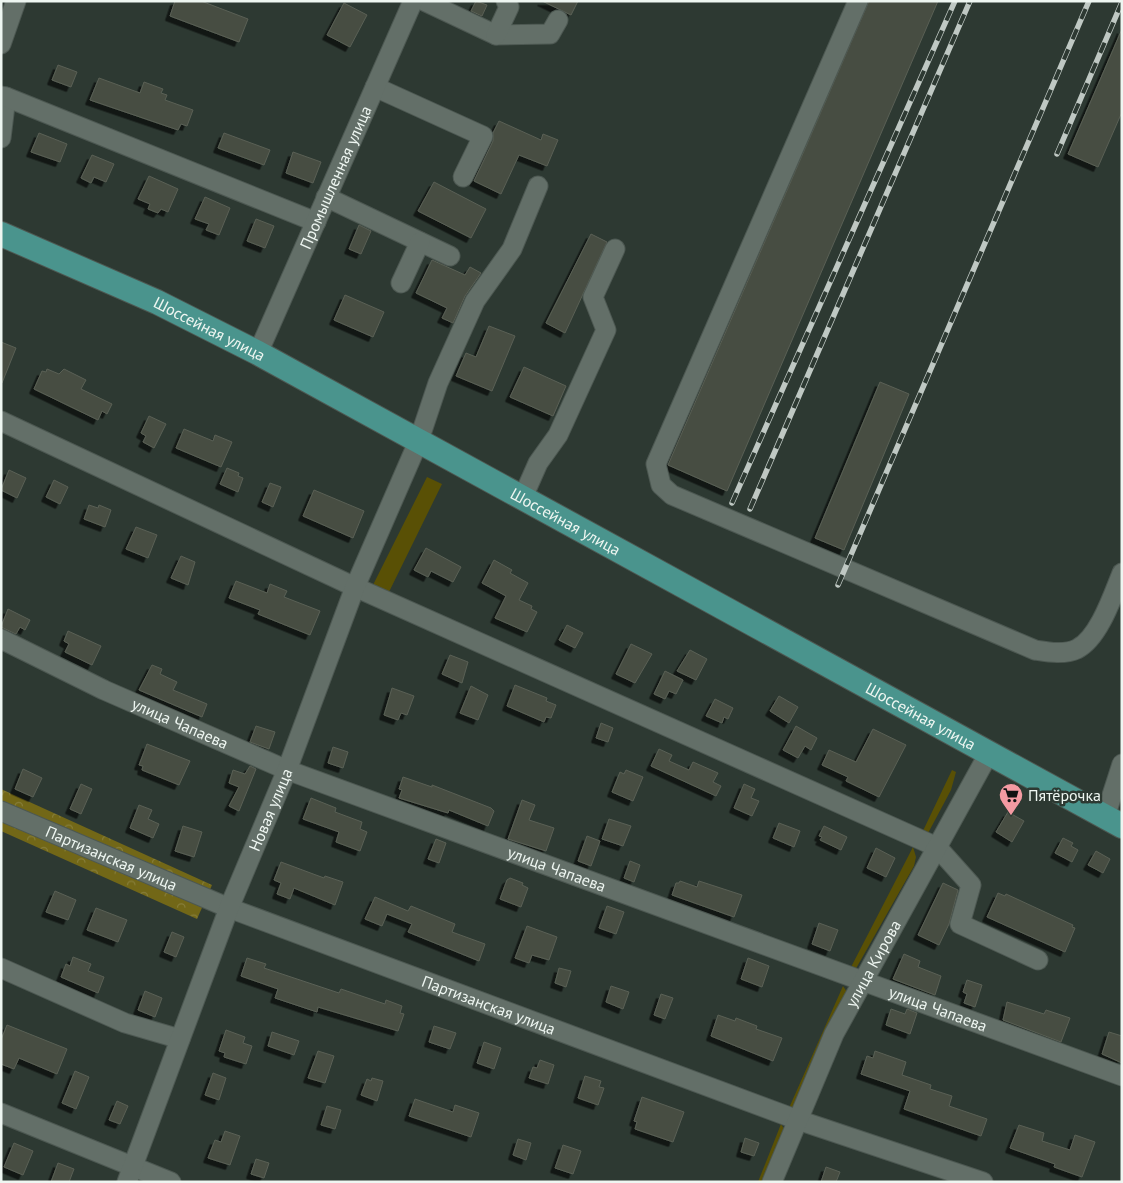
<svg xmlns="http://www.w3.org/2000/svg" width="1123" height="1183" font-family="'PT Sans',sans-serif">
  <defs>
    <pattern id="forest-crowns" width="20" height="18" patternUnits="userSpaceOnUse" patternTransform="scale(1.25)"><rect width="20" height="18" fill="#726717"/><path d="M2 6a3 3 0 1 1 6 0M12 15a3 3 0 1 1 6 0" fill="none" stroke="#867d39"/></pattern>
    <filter id="shadow"><feDropShadow dx="-4.5" dy="4.5" stdDeviation="0" flood-color="#0009"/></filter>
  </defs>
  <rect width="100%" height="100%" fill="#2d3932"/>
  <!-- green -->
  <path fill="#595005" d="M427 477 442 484 388 594 372 587Z
    M952 770 956 772 951 790 926 837 921 835Z
    M913 847 916 857 914 866 854 972 849 971Z
    M843 986 847 992 796 1106 792 1111 789 1108Z
    M781 1124 786 1132 765 1182H758Z"/>
  <!-- forest -->
  <path fill="url(#forest-crowns)" d="M1 789 212 885 197 919 1 831Z"/>
  <!-- building -->
  <path fill="#474d42" stroke="#5a6055" filter="url(#shadow)" d="M175 1H201L248 19 239 42 170 16Z
    M476 1 487 5 482 16 471 11Z
    M542 1H578L571 15Z
    M869 1H938L727 491 668 465Z
    M344 3 367 15 350 47 327 35Z
    M1122 29V112L1098 167 1068 154Z
    M58 65 77 72 71 87 52 80Z
    M99 78 140 93 144 82 163 89 161 93 167 95 165 100 193 110 187 126 181 124 178 130 90 100Z
    M499 121 541 140 543 134 558 140 547 166 519 155 501 194 474 181 493 141V133Z
    M39 133 67 144 60 162 31 152Z
    M224 133 270 150 264 165 218 148Z
    M293 152 321 162 313 183 286 173Z
    M92 155 114 164 106 182 94 177 91 183 81 178Z
    M149 176 178 189 168 212 161 209 158 213 148 209 150 204 138 199Z
    M434 182 486 209 471 238 418 211Z
    M205 197 230 208 219 235 206 230 209 224 195 219Z
    M256 219 274 226 265 248 247 241Z
    M359 225 371 231 361 254 349 249Z
    M591 234 607 242 565 333 546 323Z
    M432 260 465 275 470 267 481 273 465 296 453 323 442 318 447 308 416 293Z
    M345 295 384 312 373 337 334 320Z
    M489 326 515 336 492 391 456 376 466 353 476 357Z
    M1 342 16 348 2 383H1Z
    M524 367 566 386 553 416 510 397Z
    M47 369 59 374 64 369 86 380 81 389 112 404 107 414 102 411 98 420 34 389 42 371 46 372Z
    M880 382 909 394 844 550 815 538Z
    M149 416 166 424 154 448 143 442 146 436 141 433Z
    M184 429 213 441 215 435 232 442 221 467 176 448Z
    M227 468 239 473 238 476 243 478 238 492 220 484Z
    M9 470 26 478 17 498 1 490Z
    M54 480 68 487 60 504 46 497Z
    M270 483 281 487 273 507 262 502Z
    M314 490 364 511 353 538 303 516Z
    M89 505 98 508 99 505 111 510 105 527 84 519Z
    M136 527 157 535 148 558 126 549Z
    M426 548 461 567 453 582 431 571 428 577 414 570Z
    M181 556 195 562 188 585 171 578Z
    M494 560 512 570 510 573 528 583 519 600 532 606 531 609 537 612 527 632 495 618 506 596 482 583Z
    M236 581 267 593 270 584 287 591 284 597 320 611 310 635 258 614 260 610 229 598Z
    M8 609 30 620 25 630 20 627 16 634 1 627Z
    M567 625 583 633 575 648 559 640Z
    M68 631 101 646 92 665 65 652 69 644 64 641Z
    M631 644 652 654 635 683 616 674Z
    M690 650 707 659 696 680 677 671Z
    M450 655 468 662 462 683 442 674Z
    M152 665 162 669 160 674 177 682 173 690 207 704 202 717 139 690Z
    M665 671 683 680 676 694 669 691 665 699 654 694Z
    M515 685 547 698 546 701 556 705 551 718 546 717 544 722 507 706Z
    M471 686 488 695 478 720 460 713Z
    M392 688 414 696 407 715 401 713 398 720 384 715Z
    M779 696 798 707 789 723 770 711Z
    M715 699 733 708 728 719 724 717 722 723 706 716Z
    M601 723 613 728 608 742 596 738Z
    M256 726 275 732 269 749 250 742Z
    M796 726 817 738 811 750 805 746 798 758 783 750Z
    M873 729 906 745 879 797 846 781 848 777 822 765 829 750 856 762Z
    M147 744 190 761 179 785 142 770 143 766 139 765Z
    M333 747 348 752 343 768 328 763Z
    M659 749 672 755 669 761 689 770 693 762 718 773 713 782 721 786 716 796 651 766Z
    M250 766 256 769 239 811 229 806 239 787 229 783 233 770 245 774Z
    M23 769 42 778 33 797 15 789Z
    M626 770 643 777 633 801 612 792 620 772 624 774Z
    M403 777 432 787V785L491 808 494 811 488 826 449 810 448 813 399 798 402 790 399 789Z
    M81 784 92 789 81 814 70 809Z
    M744 784 755 789 751 798 759 801 752 816 734 808Z
    M311 798 336 808 335 812 362 822 360 829 367 832 360 851 336 842 339 832 303 819Z
    M522 800 535 805 529 820 554 828 546 851 508 839Z
    M139 805 152 810 148 819 159 824 153 838 130 828Z
    M1008 812 1024 821 1012 842 996 832Z
    M609 819 631 826 623 846 602 839Z
    M779 823 800 831 794 847 773 838Z
    M183 826 202 832 194 857 175 851Z
    M824 826 847 837 841 850 820 840 822 837 819 836Z
    M587 836 600 841 591 866 578 861Z
    M1063 838 1073 843 1071 846 1078 850 1072 862 1055 853Z
    M436 839 446 843 439 863 428 859Z
    M876 848 895 858 886 877 867 868Z
    M1096 851 1110 859 1103 873 1088 865Z
    M630 861 640 865 634 882 624 878Z
    M281 862 324 878 325 876 343 882 335 905 294 888 290 899 277 894 281 883 274 880Z
    M510 878 523 883 522 885 528 888 521 907 500 899 507 880Z
    M680 881 697 887 699 881 742 895 734 917 672 895 676 883H679Z
    M943 883 958 890 949 924 939 945 918 935Z
    M55 891 76 900 68 920 46 912Z
    M998 893 1005 896 1006 894 1073 925 1072 927 1075 928 1065 952 987 917Z
    M375 897 408 911 411 906 455 924 452 932 485 944 479 961 408 932 412 924 387 914 382 926 365 919Z
    M607 906 624 912 616 934 599 928Z
    M96 908 127 920 118 942 87 930Z
    M819 923 838 930 830 951 812 944Z
    M527 926 557 937 549 960 532 955 529 963 515 958Z
    M172 932 184 937 176 957 164 952Z
    M904 954 920 961 918 967 941 976 935 995 893 979Z
    M73 957 91 964 88 971 104 977 98 993 61 977 66 964 70 966Z
    M247 958 266 964 264 968 339 993 341 989 385 1004 386 1000 402 1006 400 1013 404 1014 398 1031 318 1007 317 1012 275 998 278 989 241 976Z
    M748 958 769 966 762 987 741 979Z
    M559 968 571 971 566 987 555 983Z
    M967 980 982 985 975 1007 964 1003 967 994 963 992Z
    M611 986 629 992 623 1009 606 1002Z
    M145 991 162 998 155 1017 138 1010Z
    M661 994 673 998 665 1019 654 1015Z
    M1007 1002 1044 1014 1046 1010 1070 1018 1061 1042 1003 1020Z
    M891 1009 905 1014 907 1009 917 1013 910 1034 886 1025Z
    M718 1015 735 1021 736 1018 757 1026 756 1029 782 1038 773 1061 711 1036Z
    M7 1025 67 1049 57 1074 19 1058 14 1069 1 1064V1040Z
    M434 1026 456 1033 450 1049 429 1042Z
    M226 1030 245 1037 243 1043 252 1046 246 1064 224 1057 225 1053 219 1051Z
    M272 1032 299 1041 294 1055 268 1046Z
    M1109 1032 1122 1036V1063L1102 1054Z
    M484 1042 501 1048 494 1069 477 1063Z
    M318 1051 334 1056 325 1083 308 1078Z
    M875 1051 906 1062 902 1075 931 1085 930 1089 952 1096 949 1106 987 1119 981 1136 904 1109 910 1091 861 1074 867 1056 873 1058Z
    M540 1060 554 1065 548 1084 529 1078 533 1067 537 1068Z
    M75 1071 89 1077 76 1109 62 1103Z
    M213 1073 226 1078 219 1100 205 1095Z
    M585 1076 601 1081 599 1087 604 1088 598 1105 578 1098Z
    M372 1078 383 1081 377 1101 361 1095 367 1079 371 1081Z
    M642 1097 684 1112 673 1142 635 1129 637 1122 634 1121Z
    M415 1099 453 1112 455 1105 479 1113 471 1137 409 1116Z
    M117 1101 128 1106 120 1124 109 1120Z
    M327 1106 341 1110 335 1129 321 1125Z
    M1019 1125 1044 1133 1042 1141 1070 1150 1075 1135 1095 1142 1082 1177 1054 1167 1055 1164 1010 1148Z
    M225 1131 240 1136 230 1165 208 1158 215 1140 221 1142Z
    M745 1138 759 1143 754 1156 741 1152Z
    M518 1139 531 1143 526 1160 513 1155Z
    M14 1143 33 1151 23 1175 4 1167Z
    M563 1145 581 1151 573 1174 555 1168Z
    M256 1159 269 1163 264 1178 251 1174Z
    M58 1163 74 1169 69 1182H51Z
    M826 1167 840 1172 836 1182H821Z"/>
  <g fill="none" stroke-linecap="round" stroke-linejoin="round">
    <!-- minor casing -->
    <g stroke="#4d5852" stroke-width="21">
      <g id="minor">
        <path d="M424 1 496 35 550 34 558 20"/>
        <path d="M858 1 656 464 661 485 672 495 1035 650C1048 652 1064 655 1077 649 1099 638 1113 595 1122 573"/>
        <path d="M496 35 509 7 506 1"/>
        <path d="M1 44 16 1"/>
        <path d="M375 87 483 136 463 177"/>
        <path d="M1 96 6 97 1 138"/>
        <path d="M6 97 316 222"/>
        <path d="M326 197 450 256"/>
        <path d="M401 283 420 242"/>
        <path id="s1" d="M258 353 413 1"/>
        <path d="M1 421 355 587 937 847 971 885 960 924 1038 960"/>
        <path d="M523 497 538 463 558 435 606 330 593 297 615 249"/>
        <path id="s2" d="M1 639 104 690 287 770 1122 1076"/>
        <path id="s3" d="M1 811 229 908 798 1120 983 1182"/>
        <path d="M1105 817 1122 764"/>
        <path d="M1 968 125 1023 180 1039"/>
        <path d="M1 1113 171 1182"/>
        <path id="s4" d="M127 1182 229 908 287 770 355 587 419 440 438 383 475 301 512 249 538 186"/>
        <path id="s5" d="M772 1182 834 1034 989 753"/>
      </g>
    </g>
    <!-- major casing -->
    <g stroke="#4d5852" stroke-width="26">
      <g id="major">
        <path id="s6" d="M1 234 157 302 258 353 1122 826"/>
      </g>
    </g>
    <!-- minor -->
    <use href="#minor" stroke="#636f68" stroke-width="19"/>
    <!-- major -->
    <use href="#major" stroke="#4a948d" stroke-width="24"/>
    <!-- rail casing -->
    <g stroke="#bfc8c3" stroke-width="5.5">
      <path id="rail" d="M1057 154 1122 2
        M732 503 955 1
        M750 509 970 1
        M838 585 1089 1"/>
    </g>
    <!-- rail -->
    <use href="#rail" stroke="#2d3932" stroke-width="4" stroke-dasharray="11" stroke-linecap="butt"/>
  </g>
  <!-- icons -->
  <defs>
    <g id="supermarket-pin" transform="scale(1.25)"><path d="M0 17L-7.5 6A9.5 9.5 0 1 1 7.5 6Z" fill="#f49aa2" stroke="#2d3932"/><path d="M-6-5.5h2.5l.6 2H6L4.5 2H-2.5L-4.4-4H-6ZM-1.5 3.2a1.3 1.3 0 1 0 .1 0ZM3 3.2a1.3 1.3 0 1 0 .1 0Z" fill="#111"/></g>
  </defs>
  <g fill-rule="evenodd">
    <use href="#supermarket-pin" x="1011" y="795"/>
  </g>
  <g text-anchor="middle" stroke-width="5" stroke-linejoin="round" paint-order="stroke">
    <!-- street labels -->
    <g font-size="16" fill="#eef6f1" stroke="#2d3932">
      <text dy="6" stroke="none"><textPath href="#s1" startOffset="192">Промышленная улица</textPath></text>
      <text dy="6" stroke="none"><textPath href="#s6" startOffset="229">Шоссейная улица</textPath></text>
      <text dy="6" stroke="none"><textPath href="#s6" startOffset="634">Шоссейная улица</textPath></text>
      <text dy="6" stroke="none"><textPath href="#s6" startOffset="1039">Шоссейная улица</textPath></text>
      <text dy="6" stroke="none"><textPath href="#s2" startOffset="198">улица Чапаева</textPath></text>
      <text dy="6" stroke="none"><textPath href="#s4" startOffset="399">Новая улица</textPath></text>
      <text dy="6" stroke="none"><textPath href="#s3" startOffset="120">Партизанская улица</textPath></text>
      <text dy="6" stroke="none"><textPath href="#s2" startOffset="602">улица Чапаева</textPath></text>
      <text dy="6" stroke="none"><textPath href="#s5" startOffset="241">улица Кирова</textPath></text>
      <text dy="6" stroke="none"><textPath href="#s3" startOffset="525">Партизанская улица</textPath></text>
      <text dy="6" stroke="none"><textPath href="#s2" startOffset="1008">улица Чапаева</textPath></text>
    </g>
    <!-- poi labels -->
    <g font-size="16" fill="#eef6f1" stroke="#2d3932" text-anchor="start">
      <text x="1028" y="801">Пятёрочка</text>
    </g>
  </g>
  <!-- border -->
  <rect width="1123" height="1183" fill="none" stroke="#eef6f1" stroke-width="5"/>
</svg>
